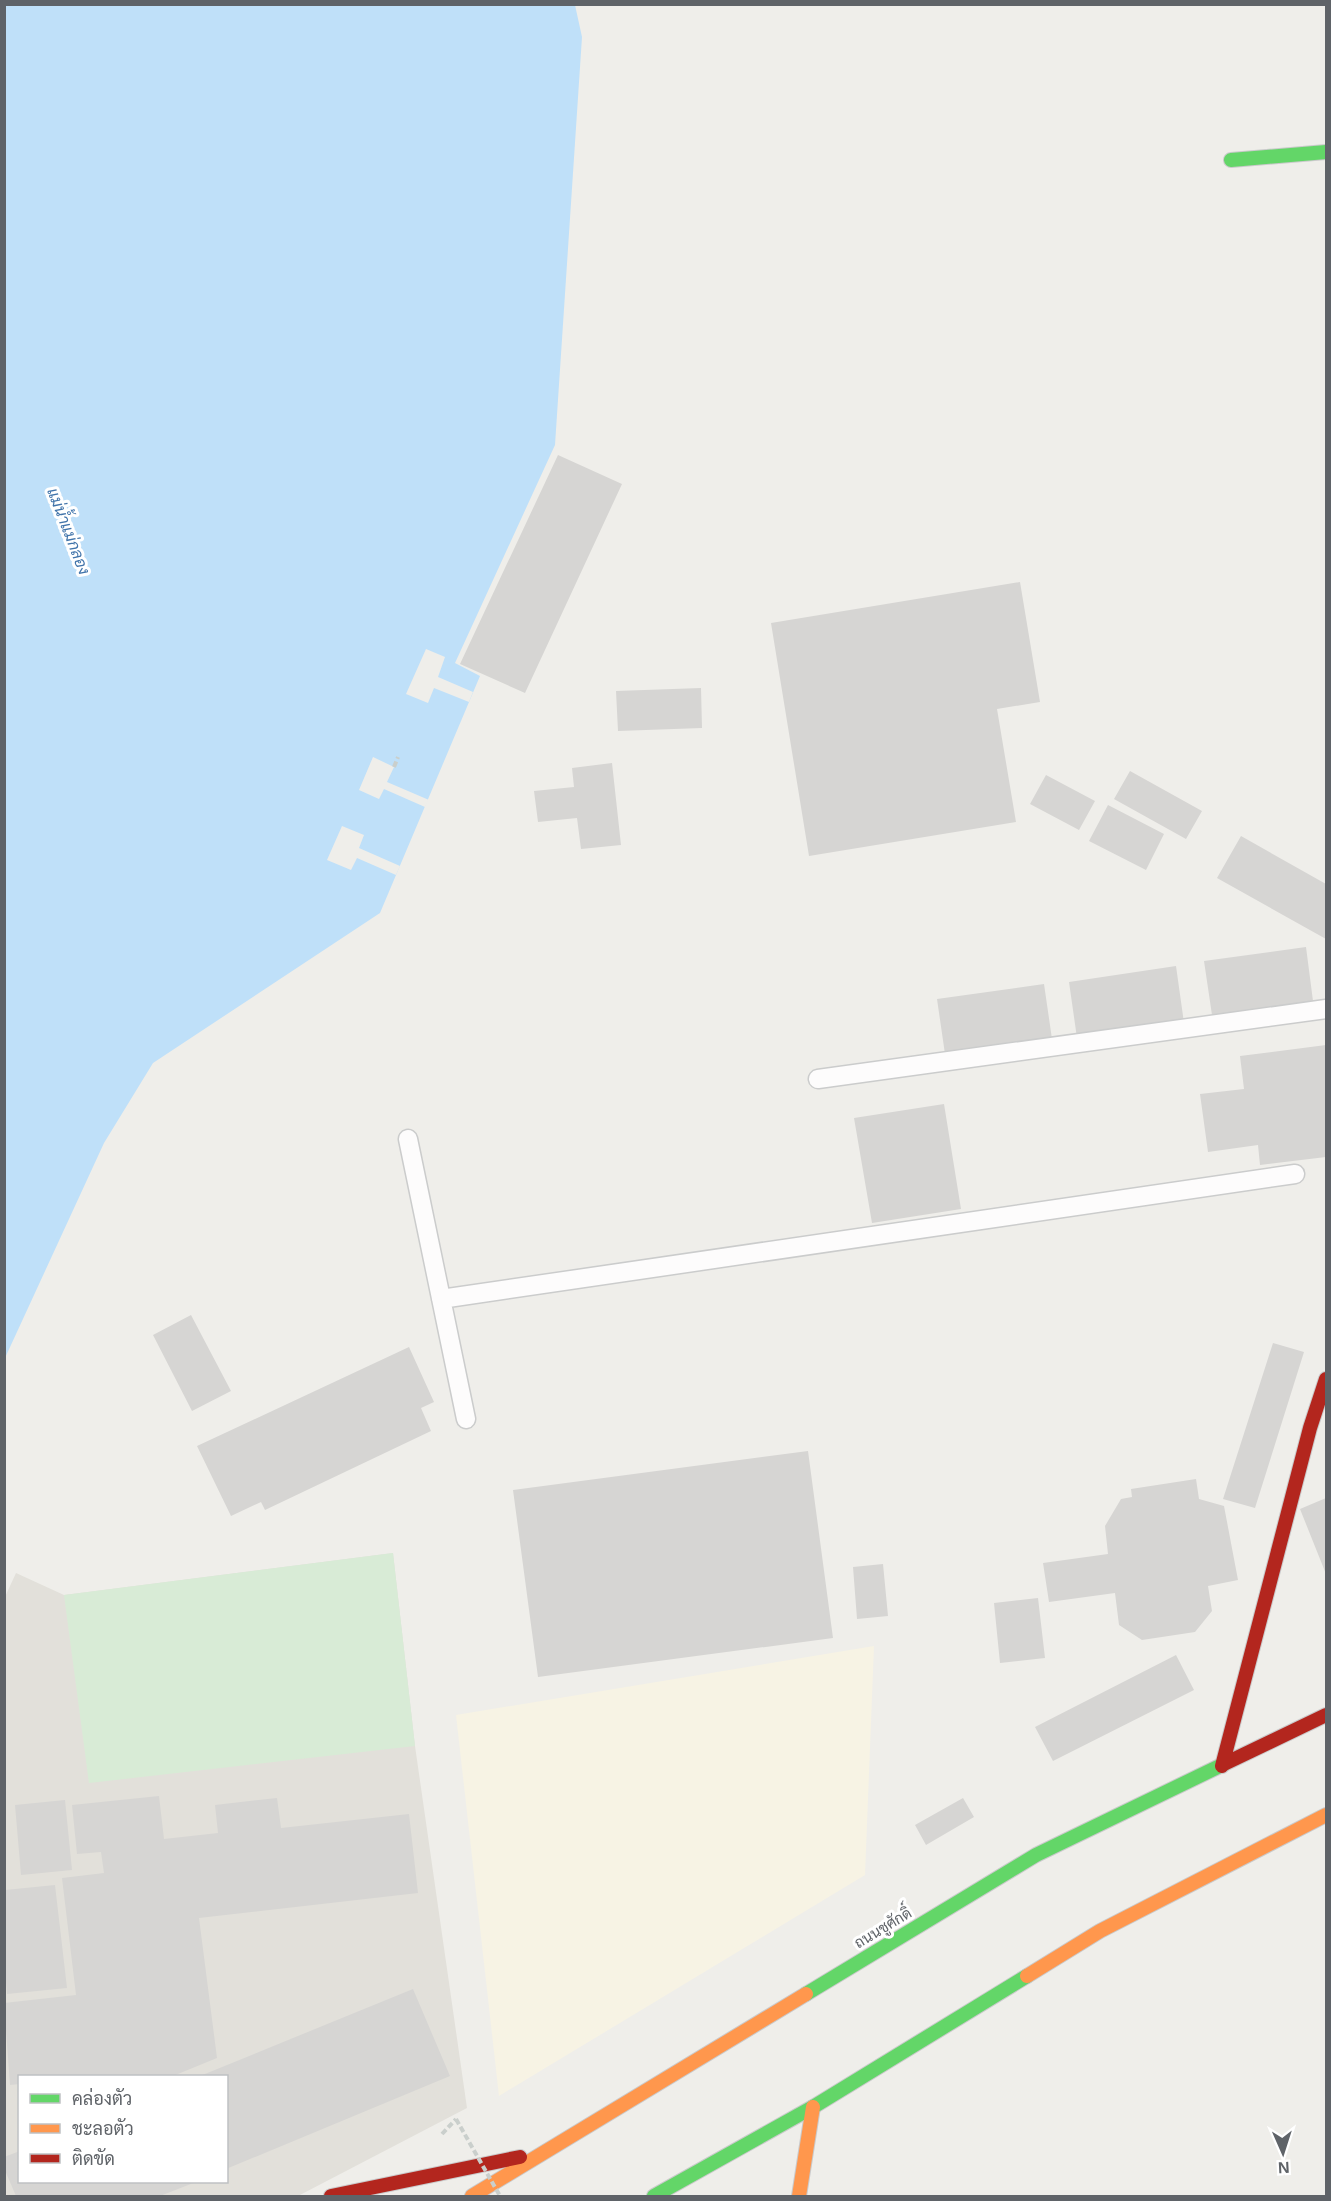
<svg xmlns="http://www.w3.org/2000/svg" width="1331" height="2201" font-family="Helvetica,Sarabun,sans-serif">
  <rect width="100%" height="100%" fill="#efeeea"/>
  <!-- commercial -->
  <path fill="#f7f3e4" d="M874 1646 865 1875 499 2096 456 1715Z"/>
  <!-- education -->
  <path fill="#e2e0da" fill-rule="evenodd" d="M393 1553 415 1746 467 2108 298 2196H5L4 1599 16 1573 64 1595ZM20 2076H226V2182H20Z"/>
  <!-- green -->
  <path fill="#d8ebd6" d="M393 1553 415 1746 89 1783 64 1595Z"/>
  <!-- water -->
  <path fill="#bfe0f9" d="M5 5H575L582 37 555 445 455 663 480 676 380 913 153 1063 104 1143 5 1358Z"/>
  <!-- pier -->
  <path fill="#efeeea" d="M426 649 445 657 438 677 473 692 469 702 434 688 428 703 406 694Z
    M373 757 394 767 387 782 429 800 425 807 384 789 379 799 359 790Z
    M342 826 364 835 359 848 400 866 396 875 357 858 351 870 327 860Z"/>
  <!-- building -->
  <path fill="#d6d5d3" d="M558 455 622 484 525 693 460 664Z
    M1020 582 1040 702 997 709 1016 822 809 856 771 623Z
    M701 688 702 728 618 731 616 691Z
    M612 763 621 845 581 849 577 818 538 822 534 791 574 787 572 768Z
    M1130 771 1202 811 1186 839 1114 799Z
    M1046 775 1095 801 1079 830 1030 804Z
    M1108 805 1164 834 1146 870 1089 841Z
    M1241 836 1326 884V939L1217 878Z
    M1306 947 1313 1001 1212 1015 1204 961Z
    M1176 966 1184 1023 1077 1038 1069 982Z
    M1044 984 1052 1039 945 1054 937 999Z
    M1326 1045V1157L1260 1165 1258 1145 1208 1152 1200 1094 1244 1089 1240 1056Z
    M944 1104 961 1209 872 1223 854 1118Z
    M191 1315 231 1391 192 1411 153 1335Z
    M1273 1343 1304 1352 1255 1508 1223 1499Z
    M409 1347 434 1402 421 1408 431 1431 265 1510 261 1502 231 1516 197 1446Z
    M808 1451 833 1638 538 1677 513 1490Z
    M1196 1479 1199 1499 1224 1506 1238 1580 1208 1586 1212 1611 1195 1632 1142 1640 1119 1625 1115 1593 1049 1602 1043 1563 1108 1554 1105 1526 1121 1499 1132 1497 1131 1489Z
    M1326 1498V1574L1300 1509Z
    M883 1564 888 1616 857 1619 853 1567Z
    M1038 1598 1045 1658 1000 1663 994 1603Z
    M1176 1655 1194 1690 1053 1761 1035 1727Z
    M159 1796 164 1839 218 1833 215 1805 277 1798 281 1828 409 1814 418 1893 199 1918 217 2058 173 2076H20V2084L10 2085 4 2003 76 1995 62 1878 104 1873 101 1852 77 1854 72 1805Z
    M963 1798 974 1817 926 1845 915 1825Z
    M65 1800 72 1870 21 1875 15 1805Z
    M55 1885 67 1988 7 1994 5 1969V1890Z
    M413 1989 450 2076 226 2169V2076H200Z
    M20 2151V2182H196L160 2196H16L4 2168V2157Z"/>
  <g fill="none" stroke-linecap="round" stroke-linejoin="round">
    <!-- lane casing -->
    <g stroke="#cbcccc" stroke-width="21">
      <path id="lane" d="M818 1079 1326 1009
        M408 1139 466 1419
        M441 1299 1295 1174"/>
    </g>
    <!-- fast casing -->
    <g stroke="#cacacb" stroke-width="16">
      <path id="fast" d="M1231 160 1326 152
        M806 1994 1036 1855 1224 1764
        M654 2196 813 2107 1027 1976"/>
    </g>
    <!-- slow casing -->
    <g stroke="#cacacb" stroke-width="16">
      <path id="slow" d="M1027 1976 1100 1931 1326 1815
        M472 2196 806 1994
        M799 2196 813 2107"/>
    </g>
    <!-- jam casing -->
    <g stroke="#cacacb" stroke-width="16">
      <path id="jam" d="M1224 1764 1326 1715
        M1222 1766 1310 1428 1326 1379
        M331 2196 520 2157"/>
    </g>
    <!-- path -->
    <path stroke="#cacfcc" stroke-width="4" stroke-dasharray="6 3" stroke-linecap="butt" d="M394 767 398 757
      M442 2134 456 2119"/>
    <!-- lane -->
    <use href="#lane" stroke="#fdfcfc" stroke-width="18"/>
    <!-- fast -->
    <use href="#fast" stroke="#63d668" stroke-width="14"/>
    <!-- slow -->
    <use href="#slow" stroke="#ff974d" stroke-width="14"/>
    <!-- jam -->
    <use href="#jam" stroke="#b3261e" stroke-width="14"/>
    <!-- path-bridge -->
    <path stroke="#cacfcc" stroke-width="4" stroke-dasharray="6 3" stroke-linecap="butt" d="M456 2119 500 2196"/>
  </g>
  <g text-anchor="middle" stroke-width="6" stroke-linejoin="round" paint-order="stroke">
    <!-- street labels -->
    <g font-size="15" fill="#5f6368" stroke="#fff">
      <text transform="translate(883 1928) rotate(-31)" y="5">ถนนชูศักดิ์</text>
    </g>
    <!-- water labels -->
    <g font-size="16" font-style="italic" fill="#4174aa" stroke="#fff">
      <text transform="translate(69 531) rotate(69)" y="6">แม่น้ำแม่กลอง</text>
    </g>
  </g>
  <!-- border -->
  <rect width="1331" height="2201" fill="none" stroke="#5f6368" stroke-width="12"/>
  <!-- legend -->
  <rect x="18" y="2075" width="210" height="108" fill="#ffffff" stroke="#bfc1c3" stroke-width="1.5"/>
  <rect x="30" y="2094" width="30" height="9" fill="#63d668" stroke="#bfc1c3" stroke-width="1.5"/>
  <text x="72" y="2105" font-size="18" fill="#5f6368">คล่องตัว</text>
  <rect x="30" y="2124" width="30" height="9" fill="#ff974d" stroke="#bfc1c3" stroke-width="1.5"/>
  <text x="72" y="2135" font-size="18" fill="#5f6368">ชะลอตัว</text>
  <rect x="30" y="2154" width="30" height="9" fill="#b3261e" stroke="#bfc1c3" stroke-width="1.5"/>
  <text x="72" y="2165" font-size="18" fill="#5f6368">ติดขัด</text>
  <!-- north arrow -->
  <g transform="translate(1283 2153) rotate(177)" stroke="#ffffff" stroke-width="4.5" paint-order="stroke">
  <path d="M0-4.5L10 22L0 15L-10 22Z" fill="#5f6368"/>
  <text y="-9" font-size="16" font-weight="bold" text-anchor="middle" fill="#5f6368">N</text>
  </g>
</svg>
